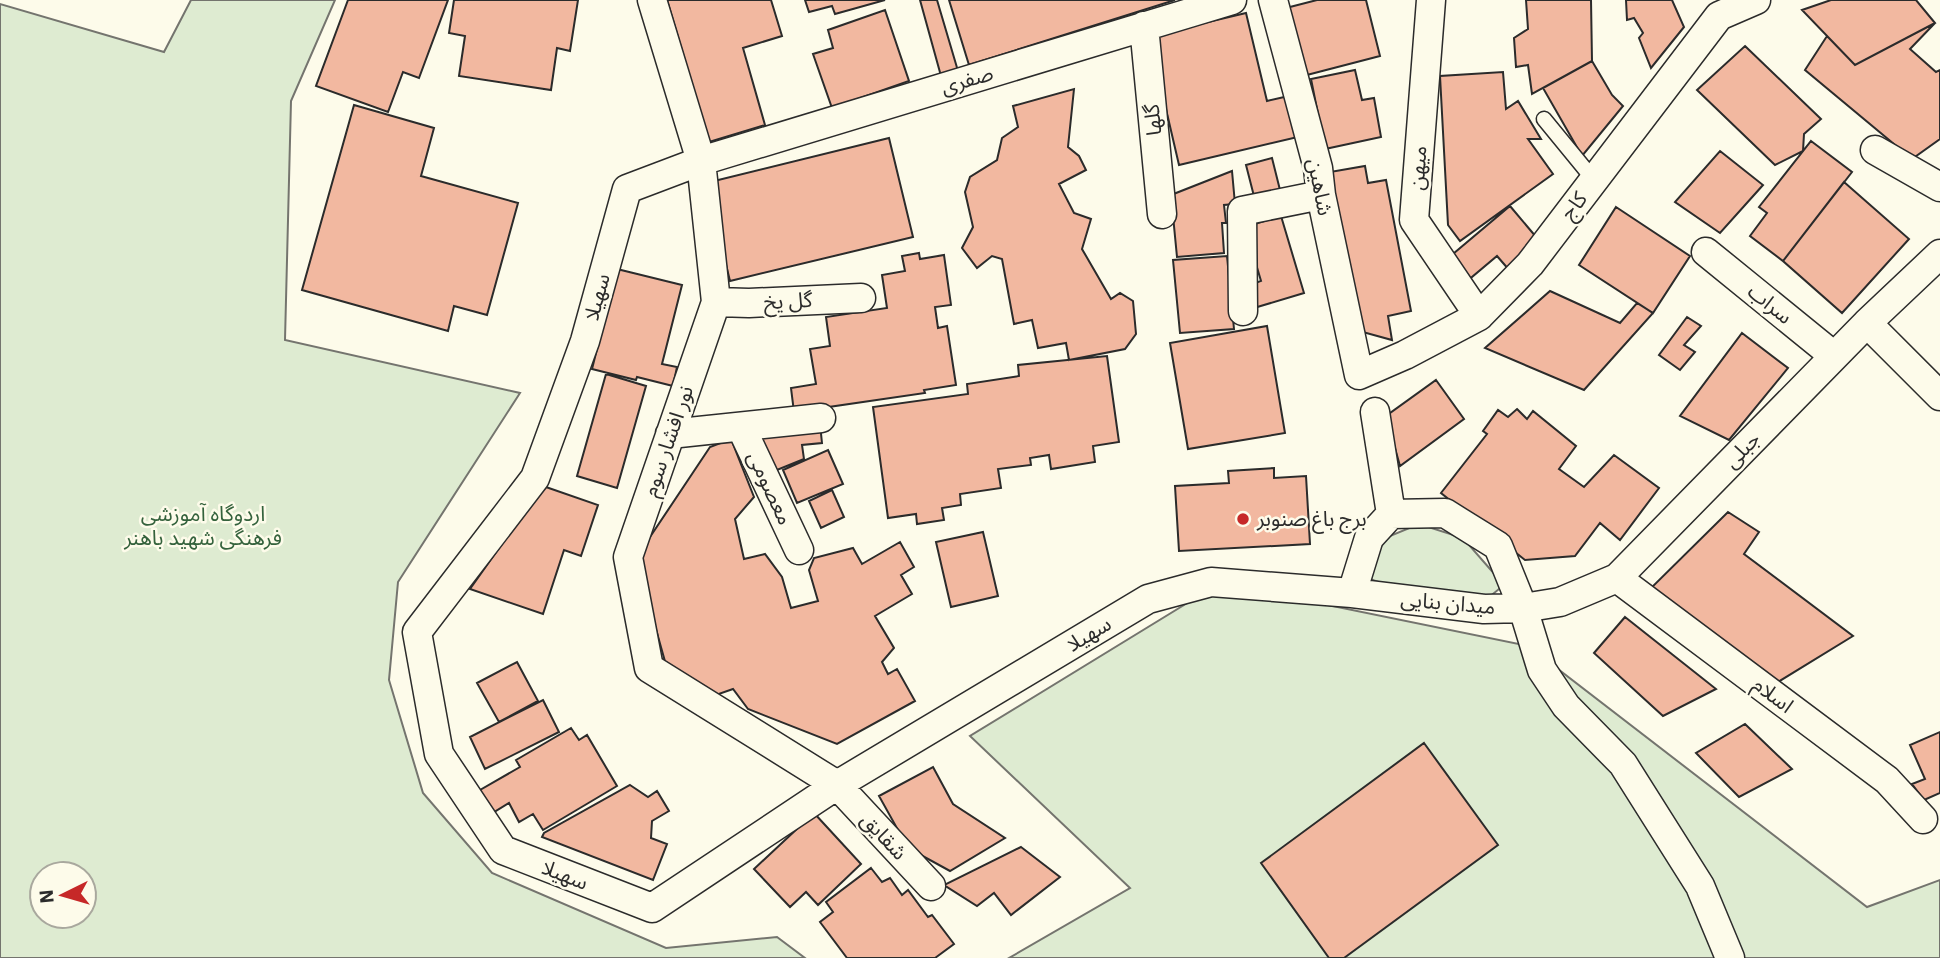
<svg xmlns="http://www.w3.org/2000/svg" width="1940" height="958" font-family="'IBM Plex Sans','Noto Sans Arabic',sans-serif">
  <rect width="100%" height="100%" fill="#fdfbea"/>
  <!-- green -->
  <path fill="#deebd1" stroke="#74746e" stroke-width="2" fill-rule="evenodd" d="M191 0H335L291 101 285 340 520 393 398 582 389 680 423 793 492 873 666 948 777 937 805 958H0V4L164 52ZM84 874V916H42V874Z
    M1419 524 1463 538 1504 585 1488 598 1387 585 1367 578 1385 538Z
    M1220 583 1528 646 1867 907 1940 880V958H1009L1130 888 970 736Z"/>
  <!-- building -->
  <path fill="#f2b8a0" stroke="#2b2b2b" stroke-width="2" d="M348 0H448L419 78 403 72 388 112 316 86Z
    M454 0H578L570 51 557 48 551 90 459 76 465 36 449 33Z
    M667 0H771L782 36 743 48 765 125 709 142Z
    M805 0H885L835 14 832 6 809 12Z
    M920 0H937L958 71 941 76Z
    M949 0H1175L969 65Z
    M1317 0H1366L1380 56 1303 76 1286 8Z
    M1526 0H1591L1592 61 1532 94 1528 65 1516 67 1514 38 1528 29Z
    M1626 0H1672L1684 27 1651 68 1639 38 1643 33 1634 18 1627 20Z
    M1831 0H1916L1935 23 1855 65 1802 10Z
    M885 10 909 81 832 108 813 54 833 48 828 30Z
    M1246 13 1267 101 1293 95 1302 136 1179 165 1149 36Z
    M1935 23 1910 49 1936 72 1940 70V139L1912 159 1805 70 1827 36 1855 65Z
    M1745 46 1821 119 1804 134 1803 151 1775 165 1697 90Z
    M1592 61 1612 95 1623 106 1582 156 1543 88Z
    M1355 70 1362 100 1374 98 1381 137 1325 149 1311 79Z
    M1503 72 1506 109 1518 101 1541 139H1528L1553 174 1460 241 1448 225 1440 76Z
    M1074 89 1068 147 1079 156 1086 170 1059 184 1074 213 1091 219 1082 249 1111 299 1120 293 1133 301 1136 334 1125 349 1069 360 1066 343 1038 348 1032 320 1014 324 1002 259 992 256 977 268 962 248 973 227 965 192 970 177 997 160 1002 138 1018 127 1013 106Z
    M354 105 434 128 421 176 518 203 487 315 454 306 448 331 302 290Z
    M889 138 913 237 730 281 706 183Z
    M1811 141 1852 172 1783 261 1750 236 1767 213 1759 207Z
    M1720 151 1763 185 1720 233 1675 202Z
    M1272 158 1282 198 1256 204 1246 165Z
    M1365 166 1368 183 1386 180 1411 311 1388 316 1392 340 1359 331 1330 172Z
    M1232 171 1235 204 1224 205 1226 223H1222L1224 253 1177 257 1171 195Z
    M1844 182 1909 239 1842 313 1783 261Z
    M1510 206 1542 244 1510 271 1497 256 1466 282 1447 259Z
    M1616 207 1690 256 1653 313 1579 265Z
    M1281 216 1304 293 1254 308 1247 286 1261 281 1245 227Z
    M919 253 920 259 944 255 951 305 935 307 938 328 947 326 956 385 924 390 925 393 794 412 791 388 816 384 810 349 830 346 826 317 887 308 882 275 905 271 902 256Z
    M1227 256 1234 329 1180 333 1173 260Z
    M617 269 682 285 662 364 677 367 673 386 637 377 636 380 592 369Z
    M1550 291 1620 323 1637 303 1653 313 1584 390 1485 348Z
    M1687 317 1701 326 1684 345 1695 352 1680 370 1659 355Z
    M1267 326 1285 433 1188 449 1170 343Z
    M1742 333 1788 368 1729 440 1680 416Z
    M1107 356 1119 442 1093 446 1095 462 1051 469 1049 455 1030 458 1031 465 998 469 1001 488 960 494 961 505 942 508 944 520 917 524 916 514 888 518 873 407 968 394 967 384 1019 376 1018 365Z
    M606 374 646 386 617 488 577 476Z
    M1436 380 1464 419 1400 466 1386 416Z
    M1517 409 1527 419 1533 411 1576 446 1559 469 1584 487 1614 455 1659 488 1620 540 1600 523 1575 556 1525 560 1441 493 1487 434 1483 431 1498 410 1508 417Z
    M820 424 822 443 802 445 804 459 772 472 756 434Z
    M731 439 754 497 735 519 744 559 765 554 782 577 791 608 818 601 809 570 814 558 853 548 862 564 900 542 914 567 901 575 912 594 875 616 894 648 882 662 888 674 897 669 915 701 837 744 748 709 733 689 716 695 666 665 636 558 710 447Z
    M828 450 843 484 797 503 783 470Z
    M1274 468V478L1306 476 1310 544 1179 551 1175 486 1229 483 1228 471Z
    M543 486 598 505 581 556 564 550 543 614 470 589Z
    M832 490 844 517 821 528 809 501Z
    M1728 512 1759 532 1744 554 1853 636 1778 682 1648 591Z
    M983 532 998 596 951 607 936 542Z
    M1625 617 1716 689 1663 716 1594 653Z
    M517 662 538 701 499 722 477 683Z
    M543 700 559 732 485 769 470 737Z
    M1745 724 1792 769 1739 797 1696 753Z
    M571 728 579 740 587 735 617 786 543 830 533 814 519 822 509 803 486 817 473 794 520 767 516 760Z
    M1940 732V793L1924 800 1912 784 1925 779 1910 745Z
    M1424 743 1498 845 1344 958H1329L1261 863Z
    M933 767 953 804 1005 838 950 871 908 848 879 796Z
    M630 785 648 797 657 791 669 811 652 821 651 838 667 844 653 880 542 837 544 833Z
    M814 813 861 864 818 905 806 892 790 907 754 869Z
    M1021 847 1060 877 1011 915 994 893 977 906 944 885Z
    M871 868 882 882 890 878 902 895 908 890 928 917 932 915 954 944 935 958H847L820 922 833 912 826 902Z"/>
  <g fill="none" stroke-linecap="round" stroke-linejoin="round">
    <!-- service casing -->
    <g stroke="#2b2b2b" stroke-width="17">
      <path id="service" d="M1544 119 1594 180"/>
    </g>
    <!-- minor casing -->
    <g stroke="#2b2b2b" stroke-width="31">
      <path id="minor" d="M652 0 701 161 716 302 628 557 649 668 837 785 931 886
        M1232 0 701 161 627 189 585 341 535 478 417 632 439 754 503 850 652 908 837 785 1148 599 1211 582 1352 593 1484 609 1523 608 1498 546 1445 513 1391 514 1369 538 1352 593
        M1273 0 1318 168 1321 195 1359 375 1405 355 1479 316 1530 264 1719 16 1756 0
        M1431 0 1414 220 1479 316
        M1144 26 1162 214
        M1875 150 1940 187
        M1706 252 1834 356
        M716 302 749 303 861 298
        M1243 311 1242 211 1321 195
        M1867 323 1940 396
        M1375 412 1391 514
        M741 427 799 550
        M670 434 821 418
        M1617 578 1887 780 1923 819
        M1730 958 1700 886 1623 764 1566 706 1542 670 1523 608 1560 602 1617 578 1867 323 1940 254"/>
    </g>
    <!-- service -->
    <use href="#service" stroke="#fdfbea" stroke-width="14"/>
    <!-- minor -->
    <use href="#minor" stroke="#fdfbea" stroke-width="28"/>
  </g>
  <!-- markers -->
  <circle fill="#c62828" stroke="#fdfbea" stroke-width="2.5" cx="1243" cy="519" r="7"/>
  <g text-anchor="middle" stroke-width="5" stroke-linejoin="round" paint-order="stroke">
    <!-- street labels -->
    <g font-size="21" fill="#2b2b2b" stroke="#fdfbea">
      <text transform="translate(967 80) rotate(-17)" y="7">صفری</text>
      <text transform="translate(1153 120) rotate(-96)" y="7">گلها</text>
      <text transform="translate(1418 168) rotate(-86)" y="7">میهن</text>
      <text transform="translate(1320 187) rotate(79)" y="7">شاهین</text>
      <text transform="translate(1574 206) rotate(-53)" y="7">کاج</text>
      <text transform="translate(597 297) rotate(-75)" y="7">سهیلا</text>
      <text transform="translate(788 301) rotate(-3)" y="7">گل یخ</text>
      <text transform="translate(1770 304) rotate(39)" y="7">سراب</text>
      <text transform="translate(668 441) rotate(-71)" y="7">نور افشار سوم</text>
      <text transform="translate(1742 450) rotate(-46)" y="7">جبلی</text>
      <text transform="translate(770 488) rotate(65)" y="7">معصومی</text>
      <text transform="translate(1448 603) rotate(5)" y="7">میدان بنایی</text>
      <text transform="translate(1089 634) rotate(-31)" y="7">سهیلا</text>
      <text transform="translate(1773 695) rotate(37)" y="7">اسلام</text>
      <text transform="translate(884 836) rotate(47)" y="7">شقایق</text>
      <text transform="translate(565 875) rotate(21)" y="7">سهیلا</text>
    </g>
    <!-- park labels -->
    <g font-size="21" fill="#34623c" stroke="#fdfbea">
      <text x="203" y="521">اردوگاه آموزشی<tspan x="203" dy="24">فرهنگی شهید باهنر</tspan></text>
    </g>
    <!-- poi labels -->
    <g font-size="21" fill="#2b2b2b" stroke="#fdfbea" text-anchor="start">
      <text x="1257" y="526">برج باغ صنوبر</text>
    </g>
  </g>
  <!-- north arrow -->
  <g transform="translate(63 895) rotate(265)"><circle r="33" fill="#fdfbea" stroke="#a9a89e" stroke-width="2"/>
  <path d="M0-5L12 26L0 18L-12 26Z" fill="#c62828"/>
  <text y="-10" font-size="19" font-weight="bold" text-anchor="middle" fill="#2b2b2b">N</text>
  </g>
</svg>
